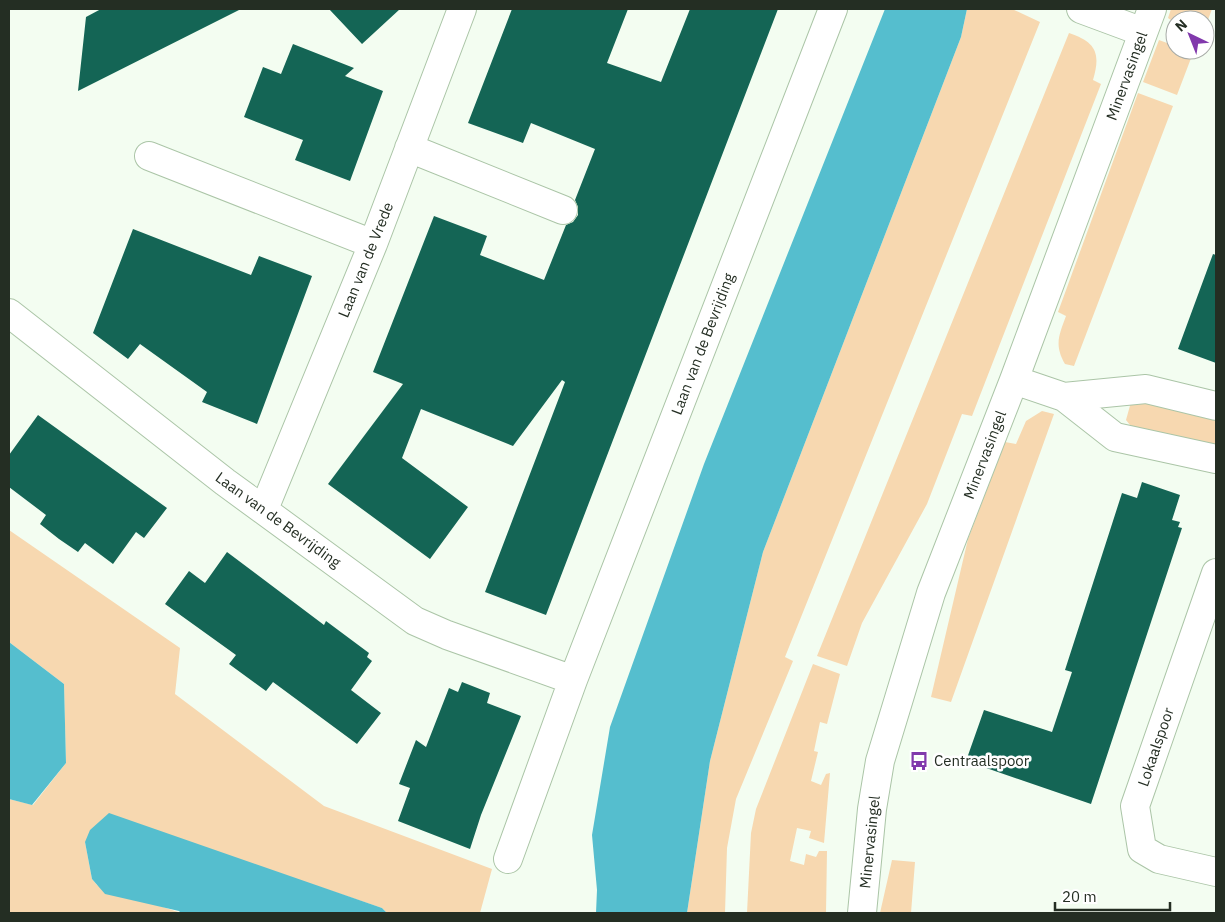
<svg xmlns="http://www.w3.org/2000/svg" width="1225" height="922" font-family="'IBM Plex Sans',sans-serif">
  <rect width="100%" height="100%" fill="#f3fdf1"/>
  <!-- green -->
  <path fill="#f7d8b0" d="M967 9H1012L1040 22 785 657 793 661 736 799 727 848 725 913H687L710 761 763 552 961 37Z
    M1171 9H1212L1205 28V20H1175V23L1168 18Z
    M1069 33C1096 42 1101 53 1093 80L1101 84 972 416 962 414 927 504 862 623 847 666 817 656Z
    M1159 40 1175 46V50L1193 53 1177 95 1143 82Z
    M1138 93 1173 106 1074 366 1065 364C1054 345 1059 335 1066 316L1058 312Z
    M1139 397 1216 416V449L1134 430 1126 420 1131 402Z
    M1042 411 1054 414 951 702 931 697 968 539 1005 442 1016 444 1026 421Z
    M9 530 180 648 175 694 324 806 492 869 480 913H387L382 908 311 884 85 842 92 879 97 885 181 913H9V799L33 805 66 763 64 684 9 642Z
    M813 664 840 674 827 724 820 722 814 751 818 752 811 781 821 785 826 774 830 773 824 843 809 838 811 831 797 828 790 861 804 865 806 854 816 857 819 851H827L826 913H747L751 833 756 809Z
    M892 860 915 862 911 913H880Z"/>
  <!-- water -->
  <path fill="#55bece" d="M885 9H967L961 37 763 552 710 761 687 913H596L597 890 592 835 610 727 704 464Z
    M9 642 64 684 66 763 32 805 9 799Z
    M109 813 382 908 387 913H181L179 911 105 894 92 879 85 842 90 830Z"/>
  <!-- building -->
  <path fill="#146555" d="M101 9H241L78 91 86 17Z
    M329 9H400L362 44Z
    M512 9H628L607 63 661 82 690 9H778L546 615 485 592 565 382 562 380 513 446 421 409 402 458 468 507 430 559 328 484 403 384 373 372 434 216 487 236 480 255 544 280 566 225 573 222 578 215V207L575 200 595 149 531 123 523 143 468 123Z
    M293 44 354 68 345 76 383 91 350 181 295 160 303 140 244 117 263 67 281 74Z
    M133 229 251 275 259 256 312 276 257 424 202 402 207 392 140 344 128 359 93 333Z
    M1213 254 1216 255V363L1178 349Z
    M38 415 167 508 144 538 136 532 113 564 85 543 78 552 59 539 40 524 46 515 9 487V455Z
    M1142 482 1180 495 1172 520 1180 522 1178 527 1182 528 1091 804 966 761 984 710 1052 732 1072 672 1065 670 1122 493 1137 498Z
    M227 552 324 625 326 621 369 653 367 657 372 661 351 690 381 713 357 744 273 682 266 691 229 664 236 655 165 604 189 571 205 583Z
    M462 682 490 693 487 703 521 716 481 815 470 849 398 821 410 788 399 784 416 740 426 747 449 688 458 692Z"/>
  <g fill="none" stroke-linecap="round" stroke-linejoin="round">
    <!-- minor casing -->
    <g stroke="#abc5a7" stroke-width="30">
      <path id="minor" d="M1081 9 1143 32
        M409 148 563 210
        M149 156 373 244
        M9 313 225 482 415 621 447 635 573 680
        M1014 380 1064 397 1115 437 1216 459
        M1064 397 1146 389 1216 406
        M264 509 373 244 462 9
        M1216 573 1135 806 1142 849 1159 859 1216 872
        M508 859 573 680 833 9
        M862 913 872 809 880 761 931 593 1014 380 1152 9"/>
    </g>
    <!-- minor -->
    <use href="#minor" stroke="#fff" stroke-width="28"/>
  </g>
  <!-- icons -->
  <defs>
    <g id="bus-bare" transform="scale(1.5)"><path d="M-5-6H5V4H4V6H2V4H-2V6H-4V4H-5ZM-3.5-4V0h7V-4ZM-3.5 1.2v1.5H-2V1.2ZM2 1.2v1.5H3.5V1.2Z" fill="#8139ac" stroke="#fff" stroke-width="2.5" paint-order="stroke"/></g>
  </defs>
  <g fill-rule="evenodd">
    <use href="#bus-bare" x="919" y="761"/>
  </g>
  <g text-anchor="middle" stroke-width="5" stroke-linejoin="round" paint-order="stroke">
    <!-- street labels -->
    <g font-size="15" fill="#242e23" stroke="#fff">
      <text transform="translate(1127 76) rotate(-70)" y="5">Minervasingel</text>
      <text transform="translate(366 260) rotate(-68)" y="5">Laan van de Vrede</text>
      <text transform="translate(703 344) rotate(-69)" y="5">Laan van de Bevrijding</text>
      <text transform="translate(985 455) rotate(-69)" y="5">Minervasingel</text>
      <text transform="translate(278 520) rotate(36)" y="5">Laan van de Bevrijding</text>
      <text transform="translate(1156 747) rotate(-71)" y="5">Lokaalspoor</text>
      <text transform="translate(870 842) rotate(-84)" y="5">Minervasingel</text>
    </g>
    <!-- poi labels -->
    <g font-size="15" fill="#242e23" stroke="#fff" text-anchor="start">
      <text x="934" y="766">Centraalspoor</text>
    </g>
  </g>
  <!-- border -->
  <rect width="1225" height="922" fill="none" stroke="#242e23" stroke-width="20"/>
  <!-- north arrow -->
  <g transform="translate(1190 35) rotate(317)"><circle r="24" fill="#ffffff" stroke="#a7aba7"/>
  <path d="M0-4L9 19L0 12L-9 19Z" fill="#8139ac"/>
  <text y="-8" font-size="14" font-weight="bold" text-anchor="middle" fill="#242e23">N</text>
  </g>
  <!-- scale -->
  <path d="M1055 902v8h115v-8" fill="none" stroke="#242e23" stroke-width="2.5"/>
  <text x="1062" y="902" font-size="15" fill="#242e23" stroke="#ffffff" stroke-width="4" paint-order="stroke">20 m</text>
</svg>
